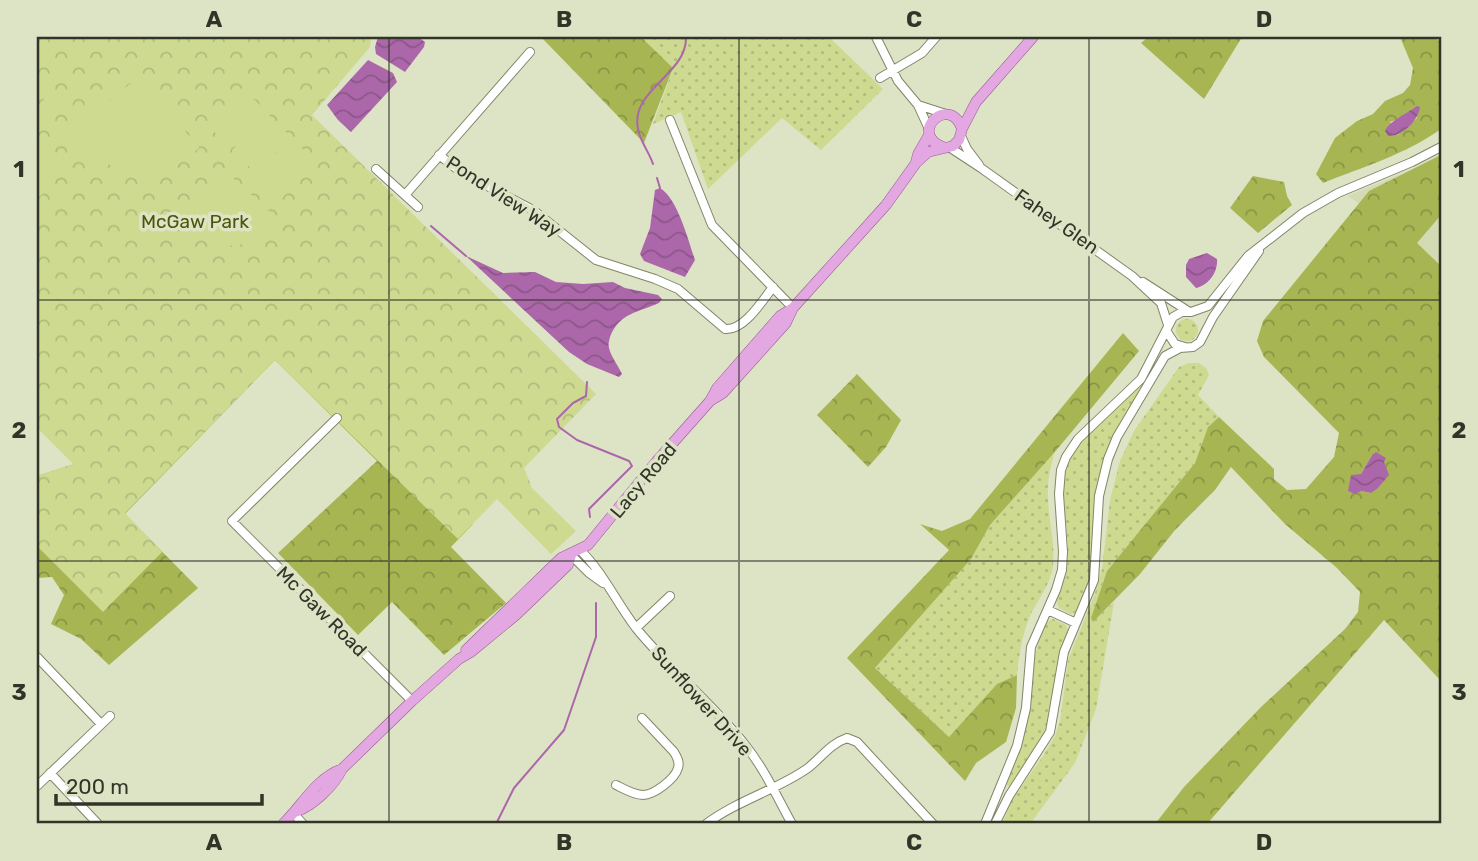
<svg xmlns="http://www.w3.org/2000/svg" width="1478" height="861" font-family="Rubik,sans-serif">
  <defs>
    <pattern id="grass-dots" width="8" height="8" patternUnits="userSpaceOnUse" patternTransform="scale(1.75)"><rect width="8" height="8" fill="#cdda90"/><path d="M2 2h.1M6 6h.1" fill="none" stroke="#b0bc7c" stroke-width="1.8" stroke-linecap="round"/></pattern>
    <pattern id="forest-crowns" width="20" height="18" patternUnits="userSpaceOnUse" patternTransform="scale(1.75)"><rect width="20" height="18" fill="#a7b653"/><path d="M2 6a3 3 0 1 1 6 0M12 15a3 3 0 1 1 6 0" fill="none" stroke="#899545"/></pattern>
    <pattern id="park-crowns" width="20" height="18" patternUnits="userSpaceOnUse" patternTransform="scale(1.75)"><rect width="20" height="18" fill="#cdda90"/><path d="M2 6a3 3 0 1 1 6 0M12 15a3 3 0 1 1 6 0" fill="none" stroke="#b0bc7c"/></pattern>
    <pattern id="water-waves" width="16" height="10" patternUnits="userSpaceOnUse" patternTransform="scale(1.75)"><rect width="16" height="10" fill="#ac67aa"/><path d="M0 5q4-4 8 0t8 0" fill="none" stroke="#8d568a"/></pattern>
  </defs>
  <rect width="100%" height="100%" fill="#dde3c5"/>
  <!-- built -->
  <path fill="#d3dbb5" d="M1441 154V266L1417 243 1348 196 1410 170Z"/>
  <!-- grass -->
  <path fill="url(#grass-dots)" d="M641 37H829L883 89 821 150 782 118 708 189 681 112 653 124 673 69Z
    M1176 330a11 11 0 1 1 22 0a11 11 0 1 1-22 0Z
    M1189 363H1199L1206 368 1209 375 1198 395 1219 417 1208 427 1195 463 1107 571 1091 618 1093 621 1114 602 1096 709 1075 763 1030 824H1005L1003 822 1012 800 1043 756 1055 736 1060 721 1068 660 1094 596 1102 569 1110 500 1120 461 1134 431 1179 367Z
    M1145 380 1110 444 1089 586 1079 611 1071 614 1059 608 1056 600C1061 587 1067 574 1068 559 1070 527 1056 493 1069 462 1083 428 1122 408 1145 380Z
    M1054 453C1051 467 1047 481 1048 496 1048 521 1057 548 1052 572 1047 589 1037 601 1030 616 1022 635 1019 655 1017 675L997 684 949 737 875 668 971 559 990 525Z
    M1053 619 1066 625 1069 633 1048 727 1037 748 1010 787 1006 784C1016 763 1024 741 1028 717 1034 680 1030 659 1046 622Z"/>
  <!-- forest -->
  <path fill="url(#forest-crowns)" fill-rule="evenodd" d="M541 37H641L673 68 644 143Z
    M1148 37H1242L1204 99 1141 43Z
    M1400 37H1435L1441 43V129C1406 154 1363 167 1323 183L1316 174 1335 138 1357 121 1373 114 1385 101 1403 93 1410 85 1413 68ZM1415 108 1417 118 1398 135 1390 122 1401 118Z
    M1441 155V215L1417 243 1441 266V681L1384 620 1207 824H1155L1184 787 1261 707 1345 629 1358 612 1360 592 1337 568 1285 524 1231 467 1215 490 1175 530 1140 574 1093 622 1091 618 1107 571 1195 463 1208 427 1219 417 1274 469V479L1287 490 1306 489 1334 457 1339 433 1264 357 1257 341 1263 321 1369 191ZM1372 455 1371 493 1361 491V474Z
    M1253 176 1284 182 1287 196 1292 205 1258 233 1230 208Z
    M37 262 596 394 437 478 473 524 451 547 506 603 444 655 392 602 358 635 278 553 377 461 275 360 125 514 198 588 109 665 81 639 51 624 64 595 52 577 37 578V476L74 464 37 427Z
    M1123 333 1139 351 1054 453 990 525 971 559 875 668 949 737 997 684 1017 675 1016 708 1006 742 976 763 965 781 847 658 949 550 920 524 942 531 970 519Z
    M857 374 901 420 886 447 868 467 817 415Z"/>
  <!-- park -->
  <path fill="url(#park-crowns)" d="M37 37H371L370 47 312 115 596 394 524 468 532 488 576 531 551 554 497 499 458 539 275 360 125 513 162 552 103 612 37 546V476L74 464 37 427Z"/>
  <!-- garden -->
  <path fill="#cdda90" d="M136 79H143L199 148C156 184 104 177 69 134Z
    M242 88 266 111 230 147 206 124Z
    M46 97 61 110 47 126 37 117V108Z
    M267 113 291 137 256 173 232 150Z
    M292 139 317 163 281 199 257 176Z
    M37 155 61 173 47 191 37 198Z
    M226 176H231L280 221C247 255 214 252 181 222Z"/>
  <!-- water -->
  <path fill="url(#water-waves)" d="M378 37H418L425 42 424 47 405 72 376 54 375 47Z
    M368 60 393 73 397 82 351 132 338 120 327 105Z
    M1417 106 1420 107C1418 121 1402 137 1388 136L1385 131C1389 121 1408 113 1417 106Z
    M660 188C678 199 688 240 695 260L685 277 644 261 640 254 650 228 655 190Z
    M1207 253 1217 259C1218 272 1209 285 1196 288L1186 277V265L1189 259Z
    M466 256 503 273 535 272 556 282 583 284 613 282 625 288 658 295 662 299 659 303C639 312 619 313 610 337 609 342 608 343 609 348 611 357 618 365 622 374L619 377 587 364 569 352Z
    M1376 452 1386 458 1384 462 1389 475 1378 488 1371 493 1361 491 1355 494 1348 491 1351 475 1361 474 1372 455Z"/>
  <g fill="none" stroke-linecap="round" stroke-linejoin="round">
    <!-- stream -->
    <path stroke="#ac67aa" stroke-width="2" d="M653 164C649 152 640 141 638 129 630 89 687 75 686 37
      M657 178 660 188
      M431 226 466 256
      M587 382 586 396 573 403 557 419 559 427 577 440 629 461 632 466 589 509 590 517
      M496 824 514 788 564 730 596 637V603"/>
    <!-- minor casing -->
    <g stroke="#808669" stroke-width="10">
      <path id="minor" d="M876 37 898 81 918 105 929 129
        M880 78 922 53 936 37
        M918 105 946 114
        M670 120 712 225 793 308
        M961 136 967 149 979 165
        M949 147 981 168 1132 276 1161 303 1168 325
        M439 155 461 172 533 210 596 260 655 279 678 289 725 329C744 331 762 301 773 287
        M376 169 418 207
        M405 195 530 52
        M1143 282 1188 311
        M1167 332 1175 344 1185 347
        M337 418 232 521 412 701
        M580 550C603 572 616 602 636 628 670 670 713 704 746 746 765 770 777 797 792 824
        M571 555 589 573 603 583
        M1048 610 1076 623
        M636 628 670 596
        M37 657 101 724
        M50 773 98 824
        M616 785C624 789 634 795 643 795 654 795 675 779 678 768 680 762 677 757 674 752L642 718
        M37 786 110 716
        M294 814 303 824
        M706 824C738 800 777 790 808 768 822 757 830 744 847 738L857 742 933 824
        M985 824 1017 746 1026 708 1031 647 1056 590 1062 570 1063 552 1059 494 1061 470 1066 457 1078 439 1141 379 1173 317 1182 312H1191L1208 306 1248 256 1303 213 1338 193 1412 162 1441 147
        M995 824 1009 796 1050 732 1064 652 1094 580 1099 496 1108 459 1117 437 1165 356 1180 348 1193 347 1200 342 1213 317 1259 251"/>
    </g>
    <!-- major casing -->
    <g stroke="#995894" stroke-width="11">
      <path id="major" d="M943 147C907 133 950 93 962 129
        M916 162 918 154 929 135
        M793 308 786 323 723 393 710 401 717 388 780 316 793 308 886 205 916 163 928 152 953 146 959 140 962 129 976 102 1033 37
        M466 650 561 558 588 545 656 462 710 401
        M295 812C313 806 334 786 342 769L412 701 459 659 471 652 516 615 568 565 571 555
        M283 824C302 806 315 779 342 769"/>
    </g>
    <!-- minor -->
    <use href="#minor" stroke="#fff" stroke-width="8"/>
    <!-- major -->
    <use href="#major" stroke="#e3a7e2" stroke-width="10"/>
  </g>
  <!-- grid -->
  <path fill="none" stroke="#323428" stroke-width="2" stroke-opacity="0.55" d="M389 37V824M739 37V824M1089 37V824M37 300H1441M37 561H1441"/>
  <g text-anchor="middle" stroke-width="7" stroke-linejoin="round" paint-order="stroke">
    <!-- street labels -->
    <g font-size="19" fill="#323428" stroke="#dde3c5">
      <text transform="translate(504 196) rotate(33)" y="7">Pond View Way</text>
      <text transform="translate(1057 221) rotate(35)" y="7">Fahey Glen</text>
      <text transform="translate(643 480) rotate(-50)" y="7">Lacy Road</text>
      <text transform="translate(322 611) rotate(45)" y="7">Mc Gaw Road</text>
      <text transform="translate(702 701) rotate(48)" y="7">Sunflower Drive</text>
    </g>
    <!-- park labels -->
    <g font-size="19" fill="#4d550b" stroke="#dde3c5">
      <text x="195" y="228">McGaw Park</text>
    </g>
  </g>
  <!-- border -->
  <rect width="1478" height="861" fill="none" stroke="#dde3c5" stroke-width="77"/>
  <!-- scale -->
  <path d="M56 794v10h206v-10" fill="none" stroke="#323428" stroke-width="3.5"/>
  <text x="66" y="794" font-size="21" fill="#323428" stroke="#dde3c5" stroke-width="5" paint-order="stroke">200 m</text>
  <rect x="38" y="38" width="1402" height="784" fill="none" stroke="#323428" stroke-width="2.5"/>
  <g font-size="23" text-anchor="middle" font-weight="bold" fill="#323428">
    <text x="214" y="27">A</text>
    <text x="564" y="27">B</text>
    <text x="914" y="27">C</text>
    <text x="1264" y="27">D</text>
    <text x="19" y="177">1</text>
    <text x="1459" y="177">1</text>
    <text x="19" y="438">2</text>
    <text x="1459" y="438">2</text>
    <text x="19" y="700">3</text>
    <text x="1459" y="700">3</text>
    <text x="214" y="850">A</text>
    <text x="564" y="850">B</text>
    <text x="914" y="850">C</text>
    <text x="1264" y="850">D</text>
  </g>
</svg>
